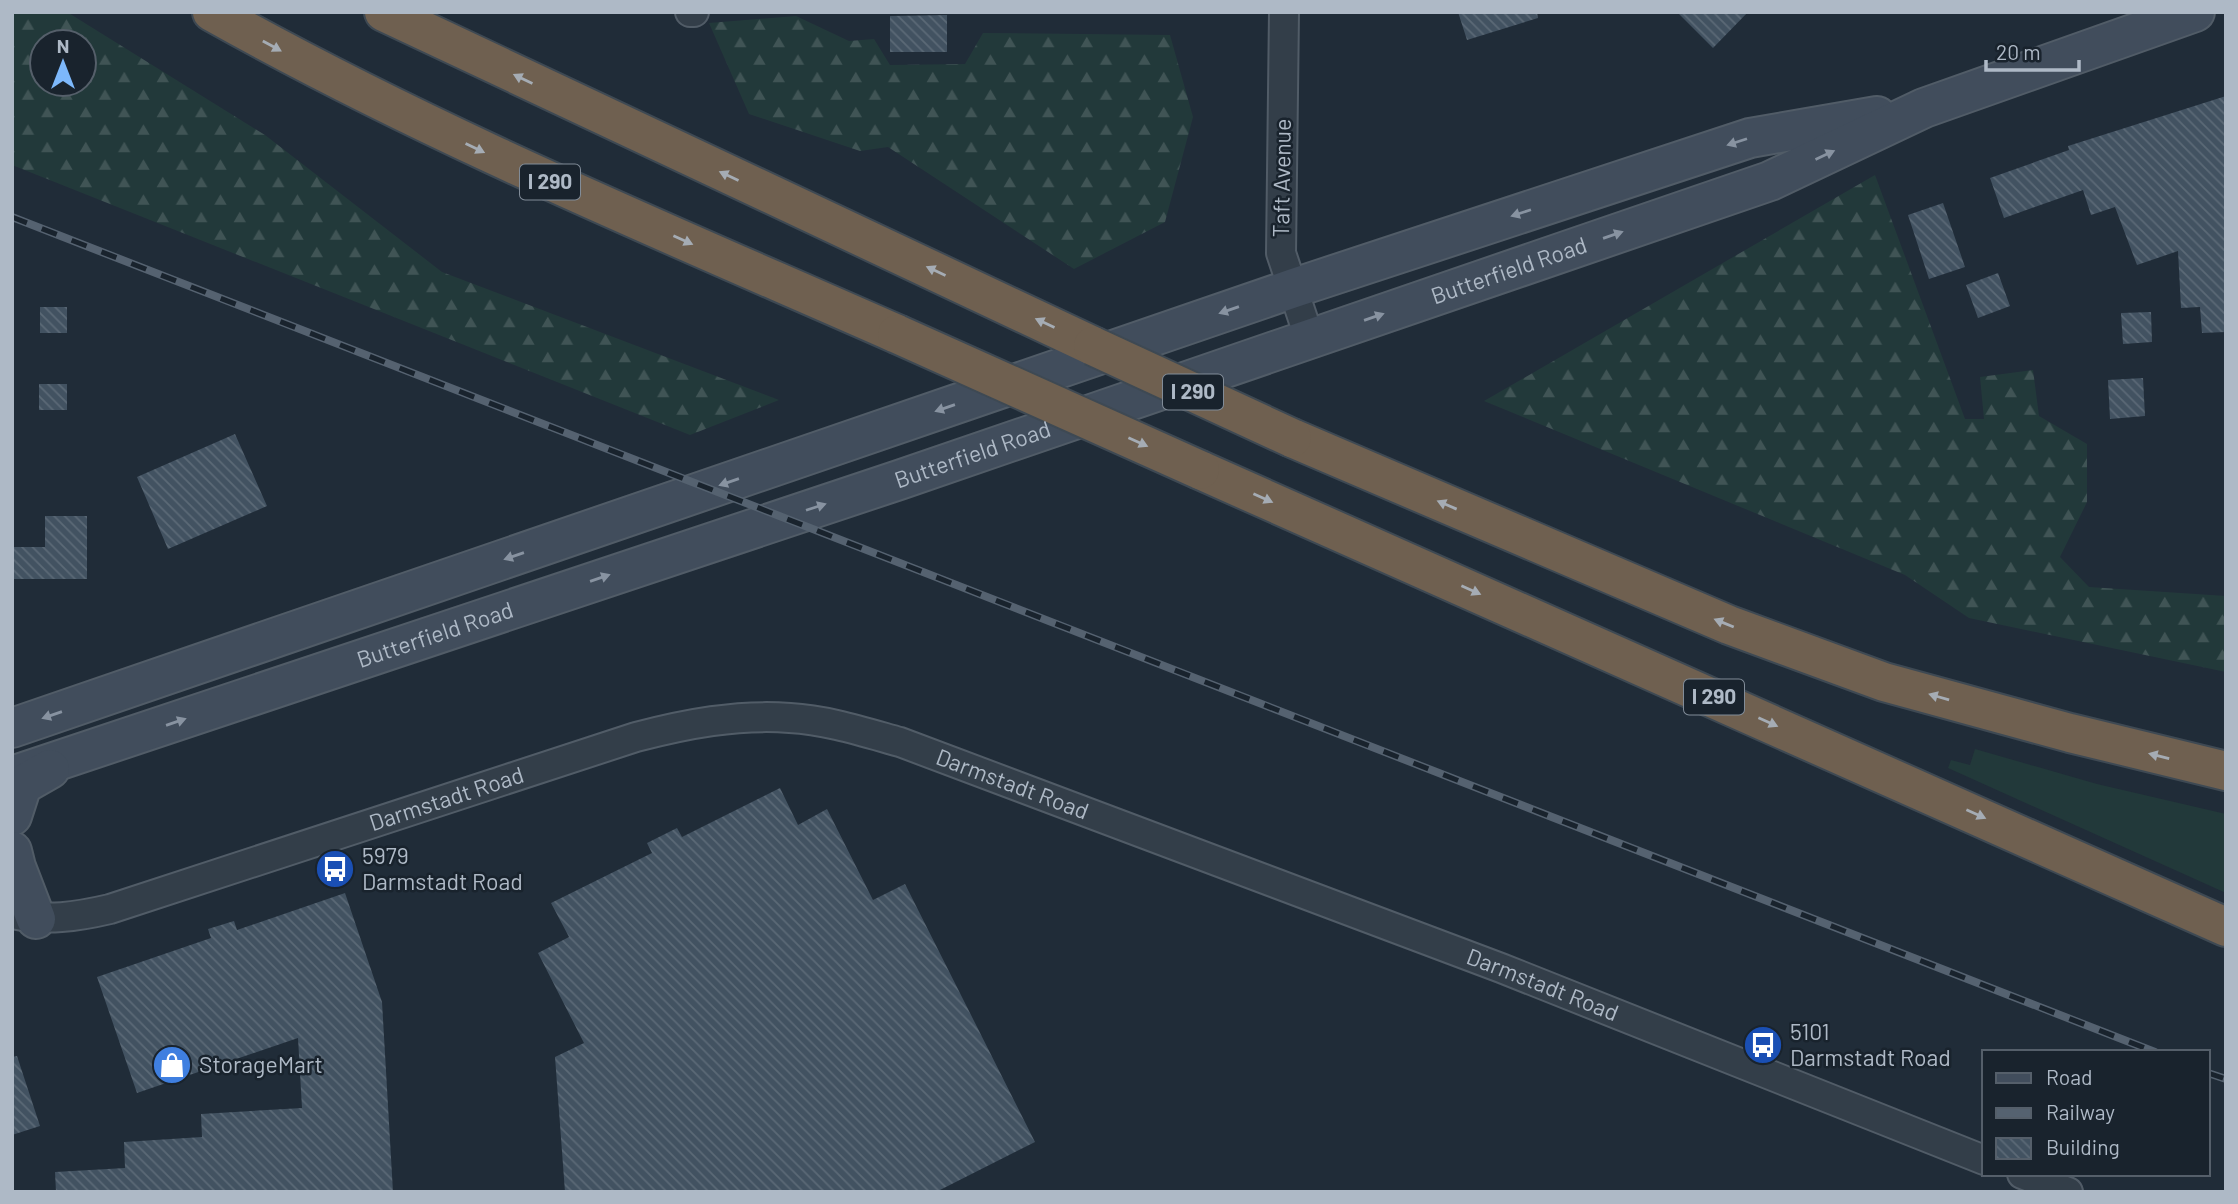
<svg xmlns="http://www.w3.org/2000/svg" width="2238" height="1204" font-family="Barlow,sans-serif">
  <defs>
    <pattern id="forest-firs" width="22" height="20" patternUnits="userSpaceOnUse" patternTransform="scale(1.75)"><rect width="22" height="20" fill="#22393a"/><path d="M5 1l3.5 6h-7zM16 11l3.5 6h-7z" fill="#405455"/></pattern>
    <pattern id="building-back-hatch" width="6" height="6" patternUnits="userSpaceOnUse" patternTransform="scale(1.75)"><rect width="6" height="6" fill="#425261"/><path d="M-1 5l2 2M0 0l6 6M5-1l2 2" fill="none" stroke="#5b6976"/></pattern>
  </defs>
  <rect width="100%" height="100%" fill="#202c38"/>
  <!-- grass -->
  <path fill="#22393a" d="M1975 749 2097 784 2226 814V893L1948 768 1951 760 1970 765Z"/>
  <!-- forest -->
  <path fill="url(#forest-firs)" fill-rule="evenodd" d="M12 12H67L265 135 442 272 779 400 690 435 12 165ZM42 42H84V84H42Z
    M796 16 849 41 874 39 890 65 965 64 983 33 1170 35 1193 117 1165 222 1074 269 888 147 860 151 749 114 709 23Z
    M1875 175 1965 419H1984L1980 377 2033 370 2039 416 2087 444V502L2060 557 2089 587 2226 596V672L1969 618 1905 575 1484 401Z"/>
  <!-- building -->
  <path fill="url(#building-back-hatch)" d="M1458 12H1537L1538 18 1467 40Z
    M1677 12H1748L1713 48Z
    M947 15V52H890V16Z
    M2226 96V332L2202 333 2200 307 2181 308 2178 251 2137 265 2115 207 2091 215 2083 190 2004 218 1990 178 2069 150 2068 146Z
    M1943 203 1965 267 1929 279 1908 215Z
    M1998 273 2010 306 1978 318 1966 285Z
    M40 307H67V333H40Z
    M2151 312 2152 342 2123 344 2121 313Z
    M2143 378 2145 416 2110 419 2108 380Z
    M39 384H67V410H39Z
    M235 434 267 506 168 549 137 477Z
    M45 516H87V579H12V547H45Z
    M780 788 798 825 827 809 873 900 905 884 1035 1142 936 1192H565L555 1057 584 1043 538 953 569 937 551 903 652 853 647 843 677 828 682 837Z
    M345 893 382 1002 393 1192H56L55 1172 125 1168 124 1142 202 1137 201 1114 302 1108 298 1038 137 1093 97 977 211 938 208 929 234 921 237 930Z
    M17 1056 40 1126 12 1135V1057Z"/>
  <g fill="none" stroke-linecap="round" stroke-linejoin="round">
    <!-- minor casing -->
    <g stroke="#515c67" stroke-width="32">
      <g id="minor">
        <path d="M690 12H694"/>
        <path d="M1284 12 1281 253 1310 340"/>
        <path id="s1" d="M12 914C47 921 76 917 110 909L636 737C686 724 737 714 790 718 827 720 864 732 900 742L1501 968 1984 1160"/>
        <path d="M2022 1174 2068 1192"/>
      </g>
    </g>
    <!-- secondary casing -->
    <g stroke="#515c67" stroke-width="42">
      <g id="secondary">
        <path d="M12 728 1294 288 1750 138 1877 116"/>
        <path id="s2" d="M12 776 899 480 1770 181 1924 108 2195 12"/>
        <path d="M12 816 22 785 50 769"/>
        <path d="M12 851 16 867 36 919"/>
      </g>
    </g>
    <!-- motorway casing -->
    <g stroke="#3e4953" stroke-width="42">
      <path id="motorway" d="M212 12C433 136 666 232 897 334
        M384 12 1093 346
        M1292 438 1729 625 1884 682 2070 733 2226 771
        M1200 470 2226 927"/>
    </g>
    <!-- minor -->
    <use href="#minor" stroke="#333e49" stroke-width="28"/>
    <!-- secondary -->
    <use href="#secondary" stroke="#414d5c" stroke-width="38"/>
    <!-- motorway -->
    <use href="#motorway" stroke="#6f6050" stroke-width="38"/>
    <!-- rail casing -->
    <g stroke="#556270" stroke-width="8">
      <path id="rail" d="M12 217 2155 1052
        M2208 1073 2226 1079"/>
    </g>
    <!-- rail -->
    <use href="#rail" stroke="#19232d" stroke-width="5" stroke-dasharray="16" stroke-linecap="butt"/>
    <!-- motorway-bridge casing -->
    <g stroke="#3e4953" stroke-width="42" stroke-linecap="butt">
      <path id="motorway-bridge" d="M897 334 1200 470
        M1093 346 1292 438"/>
    </g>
    <!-- motorway-bridge -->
    <use href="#motorway-bridge" stroke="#6f6050" stroke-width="38"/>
  </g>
  <!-- one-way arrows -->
  <defs><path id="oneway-solid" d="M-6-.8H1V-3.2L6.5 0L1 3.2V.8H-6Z" transform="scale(1.75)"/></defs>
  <g fill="#a5acb4">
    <use href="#oneway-solid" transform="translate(272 46) rotate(29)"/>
    <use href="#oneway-solid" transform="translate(523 79) rotate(-154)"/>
    <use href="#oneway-solid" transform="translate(475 148) rotate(26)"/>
    <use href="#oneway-solid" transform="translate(729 176) rotate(-155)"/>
    <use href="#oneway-solid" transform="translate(683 240) rotate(24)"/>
    <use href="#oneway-solid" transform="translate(936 271) rotate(-155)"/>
    <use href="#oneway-solid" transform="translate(1045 323) rotate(-155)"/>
    <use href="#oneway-solid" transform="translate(1138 442) rotate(24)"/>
    <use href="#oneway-solid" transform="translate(1263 498) rotate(24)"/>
    <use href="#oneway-solid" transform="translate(1447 505) rotate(-157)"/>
    <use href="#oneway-solid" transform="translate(1471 590) rotate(24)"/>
    <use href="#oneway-solid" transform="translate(1724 623) rotate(-158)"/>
    <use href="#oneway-solid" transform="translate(1939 697) rotate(-164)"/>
    <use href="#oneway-solid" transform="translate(1768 722) rotate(24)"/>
    <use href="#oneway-solid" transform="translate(2159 756) rotate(-166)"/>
    <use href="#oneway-solid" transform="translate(1976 814) rotate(24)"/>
  </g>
  <g fill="#8893a1">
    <use href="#oneway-solid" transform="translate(1737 142) rotate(162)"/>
    <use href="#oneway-solid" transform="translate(1825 155) rotate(-25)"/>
    <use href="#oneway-solid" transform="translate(1521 213) rotate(162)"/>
    <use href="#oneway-solid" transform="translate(1613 235) rotate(-19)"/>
    <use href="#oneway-solid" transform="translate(1229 310) rotate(161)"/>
    <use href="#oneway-solid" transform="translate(1374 317) rotate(-19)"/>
    <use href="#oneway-solid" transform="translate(945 408) rotate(161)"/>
    <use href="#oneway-solid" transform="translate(729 482) rotate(161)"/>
    <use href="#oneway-solid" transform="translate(816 507) rotate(-18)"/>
    <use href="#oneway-solid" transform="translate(514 556) rotate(161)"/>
    <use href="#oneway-solid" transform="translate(600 578) rotate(-19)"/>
    <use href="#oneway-solid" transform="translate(52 715) rotate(161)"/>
    <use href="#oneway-solid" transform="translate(176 722) rotate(-19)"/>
  </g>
  <!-- icons -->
  <defs>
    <g id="bus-disc" transform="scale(2.0125)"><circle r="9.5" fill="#1a4fb4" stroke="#19232d"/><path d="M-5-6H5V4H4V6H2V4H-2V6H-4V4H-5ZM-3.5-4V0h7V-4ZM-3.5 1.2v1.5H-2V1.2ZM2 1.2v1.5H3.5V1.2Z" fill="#fff"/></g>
    <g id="shop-disc" transform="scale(2.0125)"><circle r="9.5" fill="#3f7fe0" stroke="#19232d"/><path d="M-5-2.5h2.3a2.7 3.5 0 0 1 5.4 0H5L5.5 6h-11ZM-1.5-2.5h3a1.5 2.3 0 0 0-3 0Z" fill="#fff"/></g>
  </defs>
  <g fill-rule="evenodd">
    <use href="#bus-disc" x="335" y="869"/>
    <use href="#bus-disc" x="1763" y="1045"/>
    <use href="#shop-disc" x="172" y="1065"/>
  </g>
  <g text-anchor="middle" stroke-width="5" stroke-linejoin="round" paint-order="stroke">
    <!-- shield labels -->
    <g fill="#19232d" stroke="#818c98" stroke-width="2">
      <rect x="520" y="164.5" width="60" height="35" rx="5"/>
      <rect x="1163" y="374.5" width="60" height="35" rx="5"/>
      <rect x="1684" y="679.5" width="60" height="35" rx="5"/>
    </g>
    <g font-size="21" font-weight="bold" fill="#aeb9c6">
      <text x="550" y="189">I 290</text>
      <text x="1193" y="399">I 290</text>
      <text x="1714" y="704">I 290</text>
    </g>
    <!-- street labels -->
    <g font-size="23" fill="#aeb9c6" stroke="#19232d">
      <text transform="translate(1282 178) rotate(-89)" y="8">Taft Avenue</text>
      <text dy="8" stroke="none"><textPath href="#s2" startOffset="1580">Butterfield Road</textPath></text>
      <text dy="8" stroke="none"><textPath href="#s2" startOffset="1013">Butterfield Road</textPath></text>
      <text dy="8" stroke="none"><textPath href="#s2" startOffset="446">Butterfield Road</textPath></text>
      <text dy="8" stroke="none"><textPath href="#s1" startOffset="1041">Darmstadt Road</textPath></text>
      <text dy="8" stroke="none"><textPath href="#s1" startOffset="453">Darmstadt Road</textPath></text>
      <text dy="8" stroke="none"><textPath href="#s1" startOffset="1608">Darmstadt Road</textPath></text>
    </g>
    <!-- poi labels -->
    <g font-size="23" fill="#aeb9c6" stroke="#19232d" text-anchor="start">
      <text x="362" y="864">5979<tspan x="362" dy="26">Darmstadt Road</tspan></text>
      <text x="1790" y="1040">5101<tspan x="1790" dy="26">Darmstadt Road</tspan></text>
      <text x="199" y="1073">StorageMart</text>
    </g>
  </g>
  <!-- border -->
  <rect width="2238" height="1204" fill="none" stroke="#aeb9c6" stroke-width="28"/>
  <!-- legend -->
  <rect x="1982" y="1050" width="228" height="126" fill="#19232d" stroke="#555f6a" stroke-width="2"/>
  <rect x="1996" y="1073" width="35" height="10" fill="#414d5c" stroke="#555f6a" stroke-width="2"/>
  <text x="2046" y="1085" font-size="21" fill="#aeb9c6">Road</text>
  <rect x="1996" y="1108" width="35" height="10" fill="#556270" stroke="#555f6a" stroke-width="2"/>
  <text x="2046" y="1120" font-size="21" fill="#aeb9c6">Railway</text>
  <rect x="1996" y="1138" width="35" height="21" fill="url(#building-back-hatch)" stroke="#555f6a" stroke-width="2"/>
  <text x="2046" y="1155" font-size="21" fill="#aeb9c6">Building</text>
  <!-- north arrow -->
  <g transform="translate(63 63)"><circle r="33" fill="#19232d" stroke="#555f6a" stroke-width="2"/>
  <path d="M0-5L12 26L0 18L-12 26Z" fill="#7db8fb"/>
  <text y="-10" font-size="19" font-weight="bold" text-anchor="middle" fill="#aeb9c6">N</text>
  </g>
  <!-- scale -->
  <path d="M1986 60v10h93v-10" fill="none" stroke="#aeb9c6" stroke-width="3.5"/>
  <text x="1996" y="60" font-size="21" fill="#aeb9c6" stroke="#19232d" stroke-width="5" paint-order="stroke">20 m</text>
</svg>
